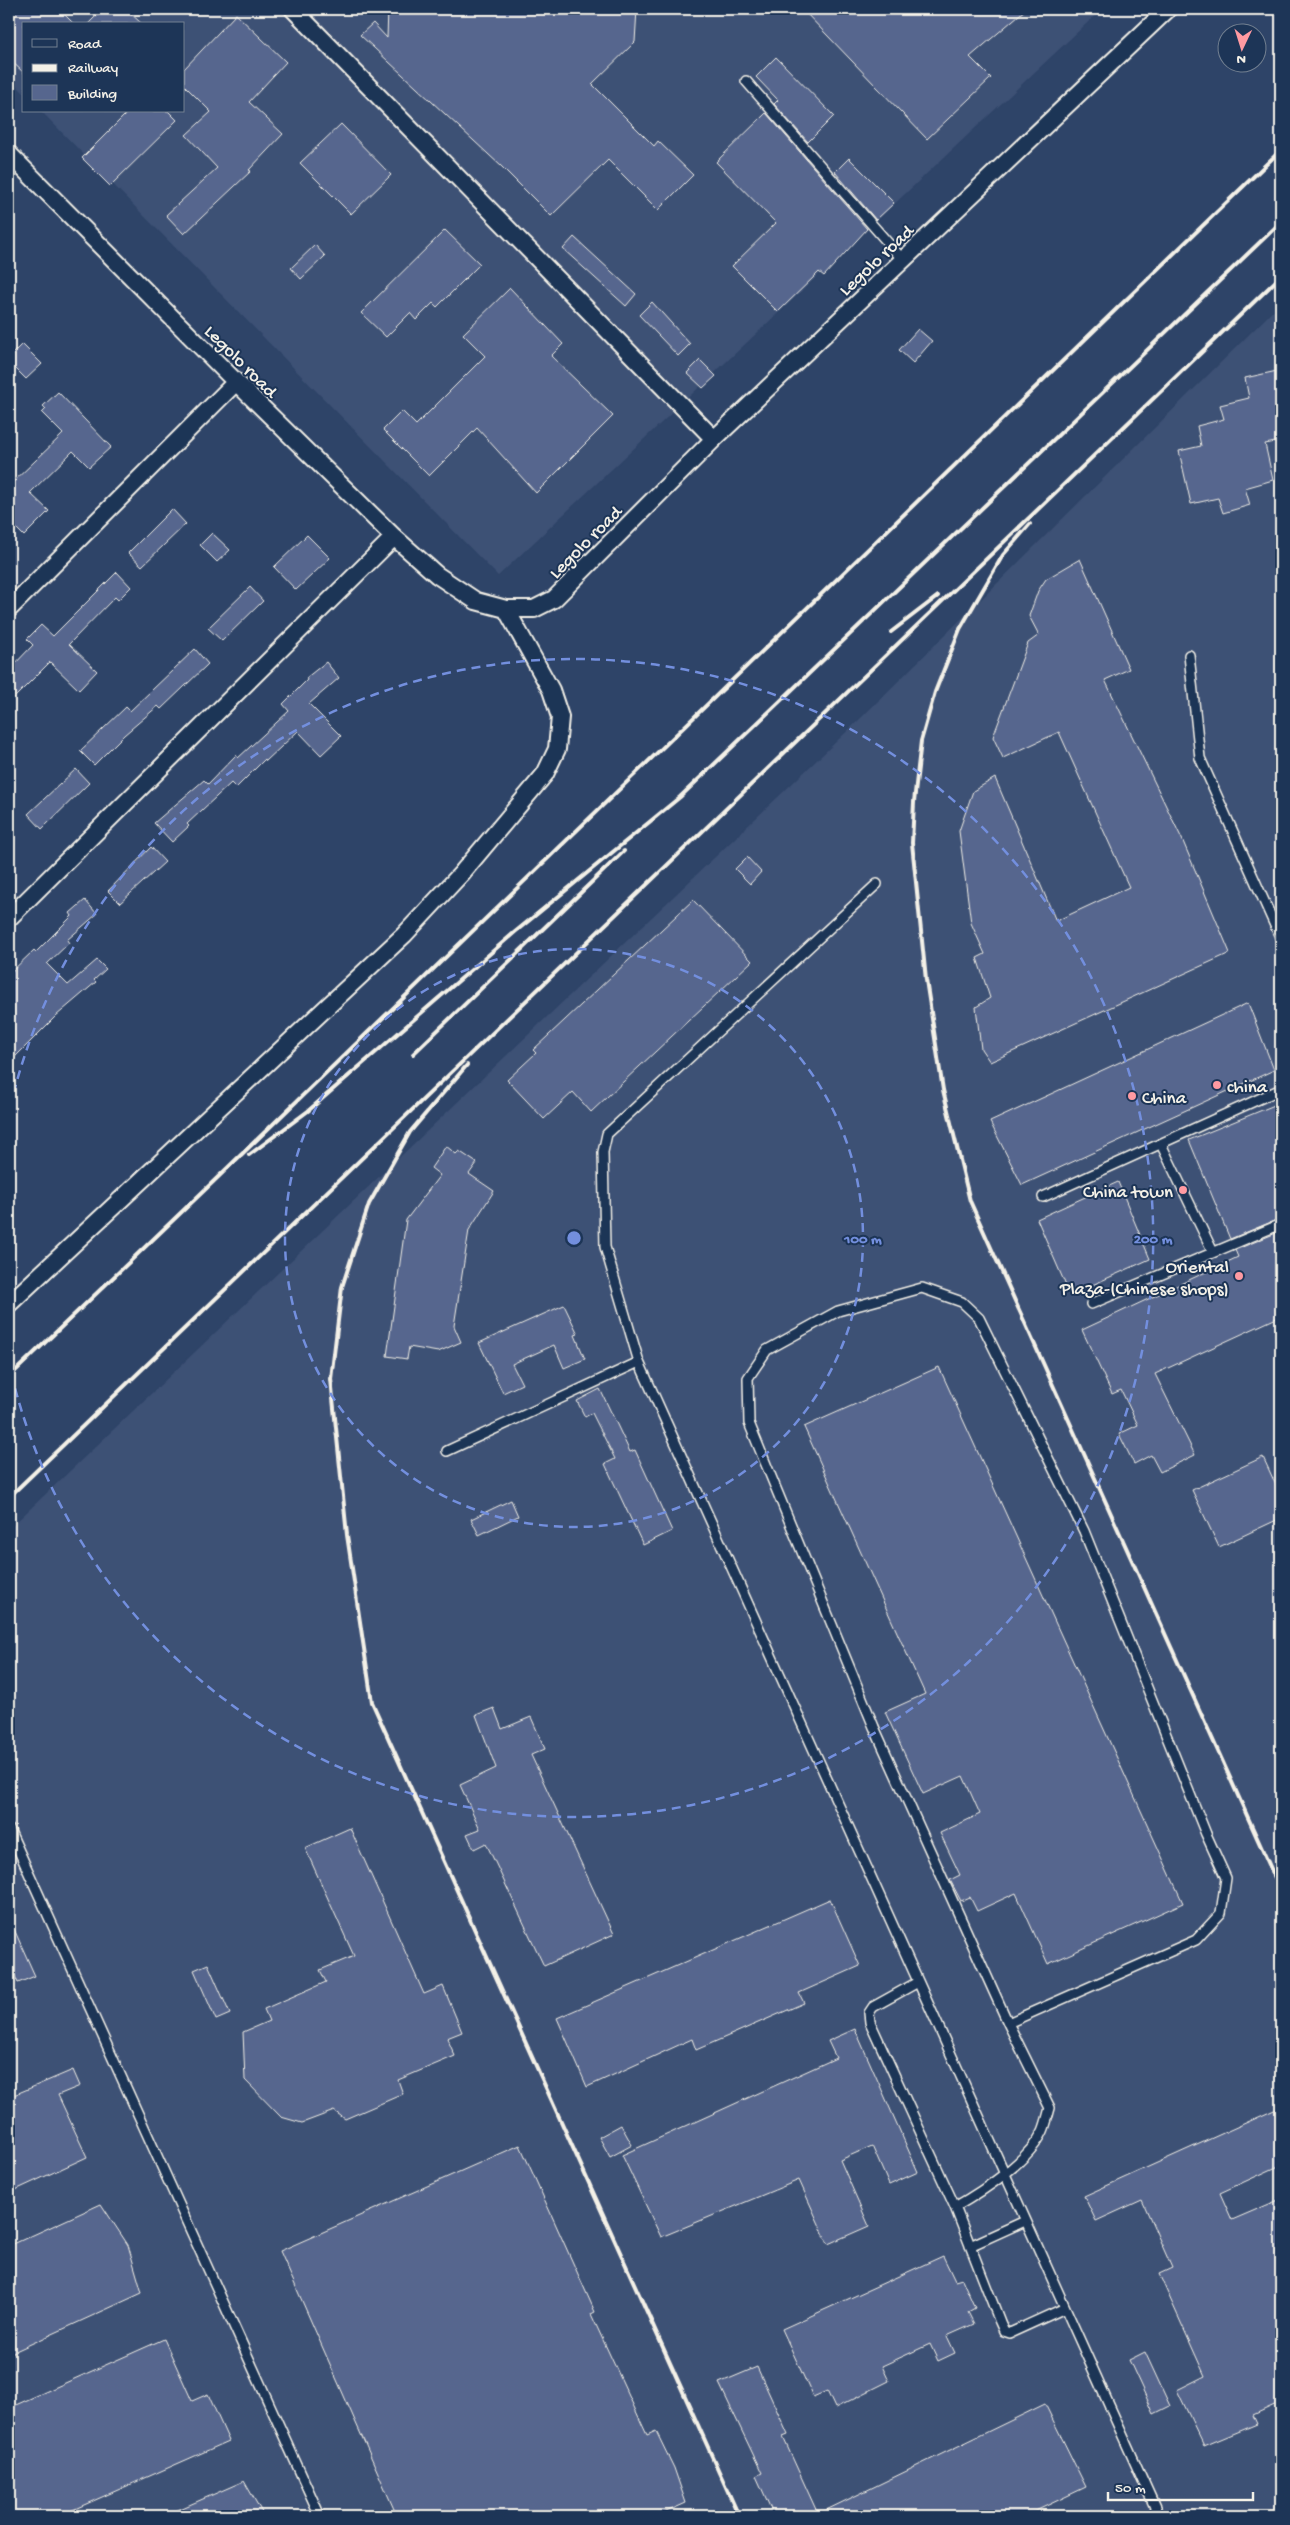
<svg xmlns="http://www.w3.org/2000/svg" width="1290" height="2525" font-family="'Gochi Hand',sans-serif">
  <rect width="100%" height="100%" fill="#2e4468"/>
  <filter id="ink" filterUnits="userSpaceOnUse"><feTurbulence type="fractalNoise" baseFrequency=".02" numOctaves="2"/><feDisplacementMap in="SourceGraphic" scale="10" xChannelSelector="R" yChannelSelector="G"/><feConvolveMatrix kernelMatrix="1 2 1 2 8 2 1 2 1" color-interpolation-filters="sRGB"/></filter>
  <g filter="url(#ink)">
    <!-- built -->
    <path fill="#3e5175" d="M9 9H1102L498 576 41 111H184V24H24V93L9 78Z
      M1281 303V2516H9V1529L859 720Z"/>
    <!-- building -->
    <path fill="#56668e" stroke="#f4f1e8" d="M9 9H59L74 24H24V73L9 59Z
      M103 9H126L142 24H88Z
      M388 9H637L635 42 592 84 654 146 658 141 693 175 658 210 608 160 551 216 502 167 360 35 373 23 387 38Z
      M802 9H1026L970 57 991 78 927 139Z
      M236 14 286 62 249 102 283 134 249 170 251 171 184 234 166 215 217 168 186 135 211 112 184 85V69Z
      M776 57 834 116 808 142 774 104 778 100 756 77Z
      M129 111H168L177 120 110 186 82 158Z
      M766 113 867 229 824 276 819 272 778 312 732 266 776 223 716 162Z
      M341 124 391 175 351 214 300 163Z
      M849 158 894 203 876 220 835 172Z
      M445 230 480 264 437 307 433 303 416 320 410 313 386 337 361 313Z
      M574 237 636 294 626 306 563 249Z
      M315 245 325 256 301 279 291 268Z
      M510 288 563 344 551 356 613 416 536 493 477 428 429 476 383 430 402 411 416 425 485 356 463 334Z
      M652 302 690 344 678 356 639 315Z
      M918 329 932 341 913 363 899 350Z
      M22 344 42 364 26 379 9 362V357Z
      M700 360 716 376 703 388 687 373Z
      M1277 371 1281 389V441L1265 444 1273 480 1245 488 1250 505 1223 513 1218 498 1191 504 1179 451 1201 446 1197 426 1224 419 1220 405 1249 398 1245 378Z
      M58 392 111 447 89 467 73 451 30 493 49 511 24 536 9 521V486L63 434 42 413 46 409 43 406Z
      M172 509 186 524 142 566 128 553Z
      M212 533 230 550 217 562 200 545Z
      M307 535 330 558 296 590 274 567Z
      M1080 559 1129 669 1105 680 1182 839 1230 953 990 1062 981 1049 976 1007 990 998 977 958 985 954 971 923 959 831 973 791 995 778 1056 921 1129 887 1059 732 1003 758 993 737 1028 643 1039 635 1029 616 1038 591 1046 579Z
      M117 572 131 587 118 600 115 597 69 644 97 671 79 690 50 662 9 703V670L33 645 27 639 41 625 53 636Z
      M250 587 263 601 222 641 208 628Z
      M195 649 208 664 161 709 158 706 124 735 94 765 80 751 126 707 130 711Z
      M326 662 339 678 309 704 341 736 321 755 298 731 266 761 265 759 236 788 231 783 187 824 189 826 172 842 154 823 204 780 208 784 236 755 238 758 289 711 283 704 307 680 306 678Z
      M76 769 89 783 42 829 28 814Z
      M151 847 165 862 120 903 108 891Z
      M747 857 761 872 750 884 735 869Z
      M85 900 97 914 67 940 69 943 47 964 68 985 97 960 106 969 94 980 96 982 56 1016 9 1063V974L34 950 36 952 72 916 70 913Z
      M693 900 752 961 591 1112 573 1092 544 1119 507 1080 536 1053 533 1050Z
      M1248 1003 1274 1070 1022 1185 990 1122Z
      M1277 1104 1281 1114V1218L1230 1239 1189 1140Z
      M446 1146 456 1154 459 1151 477 1163 469 1174 494 1191 469 1230 454 1326 461 1342 438 1352 409 1347 407 1359 387 1356 406 1220 440 1175 431 1168Z
      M1118 1182 1150 1259 1070 1295 1037 1219Z
      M1281 1231V1316L1155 1374 1195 1455 1160 1472 1151 1455 1134 1464 1119 1434 1138 1425 1121 1390 1112 1394 1082 1330 1238 1257 1235 1250Z
      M564 1305 578 1334 575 1335 585 1359 564 1368 554 1345 512 1364 522 1384 503 1393 479 1343Z
      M939 1367 1183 1903 1048 1964 1016 1893 977 1911 970 1897 961 1901 950 1880 960 1875 940 1833 980 1814 963 1776 923 1794 885 1712 925 1694 804 1427Z
      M600 1389 630 1452 635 1450 672 1531 643 1545 605 1464 615 1459 592 1413 585 1417 577 1401Z
      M1263 1457 1281 1496V1518L1219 1547 1192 1490Z
      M511 1500 518 1516 479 1535 471 1519Z
      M494 1708 502 1729 531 1717 545 1749 531 1755 614 1934 544 1966 486 1843 474 1849 467 1834 480 1829 460 1785 496 1768 476 1715Z
      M350 1828 424 1994 443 1986 462 2032 447 2038 455 2056 398 2080 403 2094 345 2119 334 2111 302 2123 281 2117 245 2080 243 2032 269 2021 264 2009 326 1982 320 1970 354 1956 305 1848Z
      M830 1899 860 1966 799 1993 804 2003 696 2050 692 2039 587 2087 557 2018Z
      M9 1918 35 1976 18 1983 9 1963Z
      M208 1964 230 2014 216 2020 194 1970Z
      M855 2029 918 2172 889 2185 872 2146 840 2160 869 2226 828 2244 799 2180 661 2237 622 2155 836 2058 828 2041Z
      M73 2070 80 2086 58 2095 87 2157 9 2193V2097Z
      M1281 2107V2165L1220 2193 1232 2220 1281 2199V2402L1253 2415 1257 2424 1204 2446 1177 2390 1205 2376 1159 2274 1172 2268 1142 2200 1096 2221 1084 2196Z
      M621 2125 632 2145 610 2157 599 2137Z
      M520 2145 595 2312 591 2314 647 2435 656 2431 674 2468 686 2503 657 2516H397L280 2251Z
      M101 2204 128 2245 142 2293 9 2354V2246Z
      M943 2256 955 2281 962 2279 975 2308 968 2312 974 2324 947 2336 955 2353 938 2361 930 2344 882 2366 889 2381 835 2408 827 2391 813 2397 782 2329Z
      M164 2339 192 2401 208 2394 229 2441 59 2516H9V2408Z
      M1145 2352 1170 2406 1154 2414 1129 2360Z
      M757 2367 788 2435 783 2437 818 2514 1045 2404 1086 2487 1025 2516H774L756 2476 762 2473 719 2383Z
      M244 2481 264 2516H164Z"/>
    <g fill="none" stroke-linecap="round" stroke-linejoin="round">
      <!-- service casing -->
      <g stroke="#f4f1e8" stroke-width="12">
        <path id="service" d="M746 81 903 260
          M1189 655 1200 758 1281 939
          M877 884 607 1134 603 1152 605 1247 639 1362 1159 2516
          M1161 1144 1213 1252
          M1043 1197 1281 1089
          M1091 1304 1281 1224
          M447 1451 639 1362
          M9 1829 320 2516
          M918 1982 873 2007 869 2013 870 2022 955 2207 1000 2322 1004 2331 1010 2333 1065 2308
          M955 2207C983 2191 1029 2161 1043 2131 1046 2124 1048 2115 1050 2108L1008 2023 874 1727 749 1423 748 1378 767 1350 838 1311 922 1288 962 1302 979 1318 1084 1531 1206 1834 1226 1878 1221 1913 1196 1940 1008 2023
          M970 2246 1025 2221"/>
      </g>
      <!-- minor casing -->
      <g stroke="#f4f1e8" stroke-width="20">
        <path id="minor" d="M293 9 714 439
          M9 154 236 382 394 537 437 575 476 601 506 609H534L554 599 714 439 1168 9
          M9 609 236 382
          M9 918 394 537
          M9 1304 404 935 461 874 545 774 557 749 560 717 551 690 506 609"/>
      </g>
      <!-- service -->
      <use href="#service" stroke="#1d3557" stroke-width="9"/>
      <!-- minor -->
      <use href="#minor" stroke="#1d3557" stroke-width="16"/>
      <!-- rail -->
      <path stroke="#f4f1e8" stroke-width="4" d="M1030 524 1003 555 960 629 935 692 921 741 914 802 912 843 926 980 943 1090 970 1201 1281 1891
        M891 632 938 596
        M413 1054 624 851
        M467 1065 410 1132 369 1204 342 1287 331 1379 347 1535 372 1702 739 2516
        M249 1155 308 1111 515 932 680 797 1281 222
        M9 1377 213 1182 1281 150
        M9 1497 1281 276"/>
    </g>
  </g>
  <!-- distance rings -->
  <g fill="none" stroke="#738fde" stroke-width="2.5" stroke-dasharray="9 6">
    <circle cx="574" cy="1238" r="289"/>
    <path d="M10 1108A579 579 0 1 1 10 1368"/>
  </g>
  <!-- markers -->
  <g fill="#ff9aa2" stroke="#1d3557" stroke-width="2">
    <circle cx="1217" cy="1085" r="5"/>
    <circle cx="1132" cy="1096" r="5"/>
    <circle cx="1183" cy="1190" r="5"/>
    <circle cx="1239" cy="1276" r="5"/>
  </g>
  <g text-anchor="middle" stroke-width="4" stroke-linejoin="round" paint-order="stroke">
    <!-- street labels -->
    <g font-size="19" fill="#f4f1e8" stroke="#1d3557">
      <text transform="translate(875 259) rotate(-43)" y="7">Legolo road</text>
      <text transform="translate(242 360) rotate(45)" y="7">Legolo road</text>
      <text transform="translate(584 541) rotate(-45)" y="7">Legolo road</text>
    </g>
    <!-- poi labels -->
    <g font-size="19" fill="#f4f1e8" stroke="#1d3557" text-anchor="start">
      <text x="1227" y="1092">china</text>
      <text x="1142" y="1103">China</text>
      <text x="1173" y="1197" text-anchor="end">China town</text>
      <text x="1229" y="1272" text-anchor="end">Oriental<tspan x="1229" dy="22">Plaza-(Chinese shops)</tspan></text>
    </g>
  </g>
  <circle cx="574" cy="1238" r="8" fill="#738fde" stroke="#1d3557" stroke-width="2.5"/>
  <g font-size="15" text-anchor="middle" font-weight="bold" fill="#738fde" stroke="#1d3557" stroke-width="4" stroke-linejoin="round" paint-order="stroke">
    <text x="863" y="1243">100 m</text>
    <text x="1153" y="1243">200 m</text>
  </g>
  <!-- margin -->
  <rect width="1290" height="2525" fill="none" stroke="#1d3557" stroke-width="30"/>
  <rect x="15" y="15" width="1260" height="2495" fill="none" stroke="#f4f1e8" stroke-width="2" filter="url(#ink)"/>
  <!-- legend -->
  <rect x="22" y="22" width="162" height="90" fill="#1d3557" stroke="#738091"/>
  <rect x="32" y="39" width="25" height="8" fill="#1d3557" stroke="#738091"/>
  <text x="68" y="48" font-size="15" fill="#f4f1e8">Road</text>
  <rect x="32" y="64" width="25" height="8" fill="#f4f1e8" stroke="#738091"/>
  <text x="68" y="72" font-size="15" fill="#f4f1e8">Railway</text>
  <rect x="32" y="85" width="25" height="15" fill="#56668e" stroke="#738091"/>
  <text x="68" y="98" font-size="15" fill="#f4f1e8">Building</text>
  <!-- north arrow -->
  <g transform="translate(1242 48) rotate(184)"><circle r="24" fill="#1d3557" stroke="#738091"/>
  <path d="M0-4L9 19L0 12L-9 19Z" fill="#ff9aa2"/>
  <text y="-8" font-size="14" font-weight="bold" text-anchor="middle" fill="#f4f1e8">N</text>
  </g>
  <!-- scale -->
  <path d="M1108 2492v8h145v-8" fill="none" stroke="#f4f1e8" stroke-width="2.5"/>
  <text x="1115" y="2492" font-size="15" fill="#f4f1e8" stroke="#1d3557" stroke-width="4" paint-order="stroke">50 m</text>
</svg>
